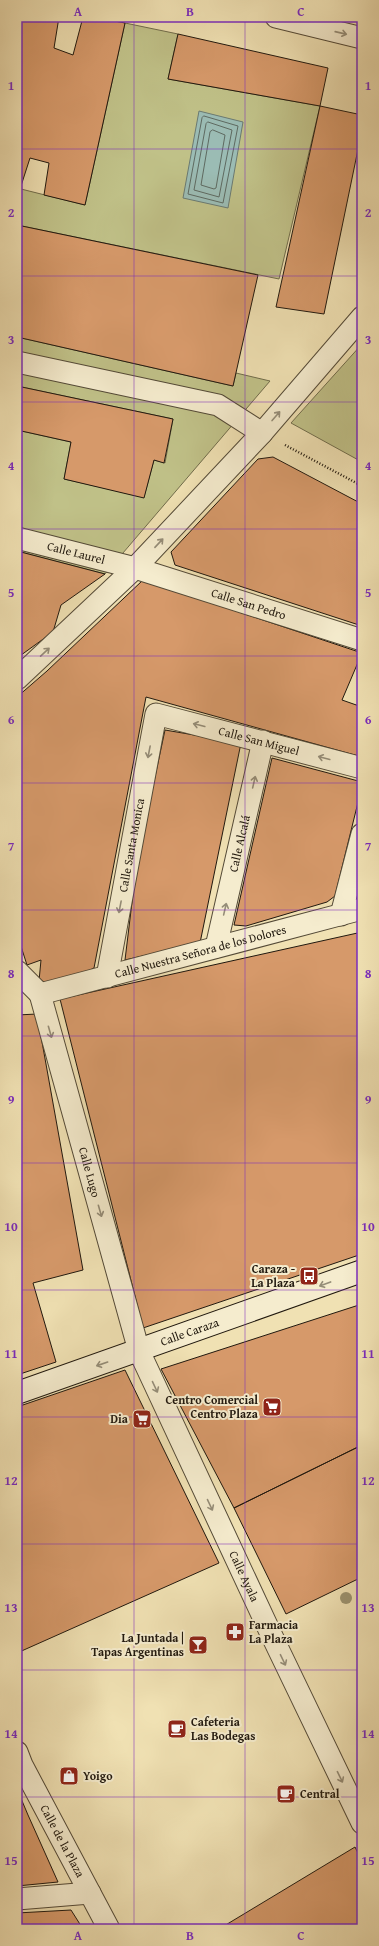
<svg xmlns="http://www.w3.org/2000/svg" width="379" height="1946" font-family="'Gentium Book Plus',serif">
  <rect width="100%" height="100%" fill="#f0e1b3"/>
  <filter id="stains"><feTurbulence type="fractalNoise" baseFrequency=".005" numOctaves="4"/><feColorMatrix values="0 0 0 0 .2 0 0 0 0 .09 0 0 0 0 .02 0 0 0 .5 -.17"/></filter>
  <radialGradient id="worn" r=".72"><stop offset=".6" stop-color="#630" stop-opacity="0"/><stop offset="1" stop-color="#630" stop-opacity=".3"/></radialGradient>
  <!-- green -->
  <path fill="#c0c188" stroke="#706c4b" d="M125 23 178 34 168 79 320 106 279 279 17 225V188L85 205Z
    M17 337 233 386 236 373 270 381 105 574 17 551V430L71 442 64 479 144 497 154 460 165 463 173 419 17 386Z
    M362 344V462L291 423Z"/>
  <!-- water -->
  <path fill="#9bbcb4" stroke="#6a7a72" d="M199 111 243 122 228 208 183 198Z"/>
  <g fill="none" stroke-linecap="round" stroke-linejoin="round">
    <!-- shore -->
    <path stroke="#5e6a61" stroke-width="1" d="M204 116 238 126 223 203 188 194 202 118Z
      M208 122 232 130 219 197 194 190 206 124Z
      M213 130 225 135 216 188 214 189 201 185 210 132Z"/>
  </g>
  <!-- building -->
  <path fill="#d6996a" stroke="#20180e" d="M17 17H59L54 48 73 55 83 17H93L125 23 85 205 44 195 49 163 30 158 20 189H17Z
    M178 34 328 68 320 106 168 79Z
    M320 106 362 115V130L324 314 276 307Z
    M17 225 258 275 233 386 17 337Z
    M17 386 173 419 164 463 154 460 144 498 64 479 71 442 17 430Z
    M273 457 362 504V626L175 565 171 552 258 459Z
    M17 551 105 574 61 605 53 632 17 658Z
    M143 580 362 653 342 700 362 707V757L146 697 94 968 63 984 39 981 41 960 27 965 17 934V697L47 671Z
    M165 730 241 743 200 943 125 960 137 861Z
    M272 758 362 782V786L335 896 327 902 246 926 234 925Z
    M362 932V1254L143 1328 60 999Z
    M37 1014 83 1270 33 1283 56 1362 17 1375V1015Z
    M362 1304V1445L234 1508 161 1369Z
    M125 1370 219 1563 17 1653V1407Z
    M362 1445V1577L286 1614 234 1508Z
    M17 1789 28 1815 58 1882 17 1886Z
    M355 1847 362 1861V1929H219Z
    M71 1910 83 1929H17V1913Z"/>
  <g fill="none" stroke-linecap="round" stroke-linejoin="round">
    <!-- street casing -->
    <g stroke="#544a37" stroke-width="23">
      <g id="street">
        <path d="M276 17 362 38"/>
        <path d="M17 362 218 405 262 433"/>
        <path id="s1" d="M17 538 135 568 362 640"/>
        <path d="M17 679 135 568 262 433 362 317"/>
        <path d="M341 915 362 834"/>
        <path id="s2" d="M216 947 263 741"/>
        <path d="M17 971 40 994"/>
        <path id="s3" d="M107 977 156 714 362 768"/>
        <path id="s4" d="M40 994 139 1351 271 1634 362 1823"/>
        <path id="s5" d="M40 994 362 909"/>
        <path id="s6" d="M17 1752 22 1765 109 1929"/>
        <path d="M17 1899 90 1893"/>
      </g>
    </g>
    <!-- secondary casing -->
    <g stroke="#20180e" stroke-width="24">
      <g id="secondary">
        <path id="s7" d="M17 1393 362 1271"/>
      </g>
    </g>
    <!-- path -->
    <path stroke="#20180e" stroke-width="2.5" stroke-dasharray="1 2" stroke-linecap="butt" d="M285 445 362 486"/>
    <!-- street -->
    <use href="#street" stroke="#f5ecce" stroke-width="21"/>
    <!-- secondary -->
    <use href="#secondary" stroke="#f5ecce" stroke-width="22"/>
  </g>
  <!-- trees -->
  <circle fill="#9c9370" cx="346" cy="1598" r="6"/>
  <!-- one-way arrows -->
  <defs><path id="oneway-shaft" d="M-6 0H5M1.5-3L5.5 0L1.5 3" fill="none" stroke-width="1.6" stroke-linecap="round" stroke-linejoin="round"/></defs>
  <g stroke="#958d78">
    <use href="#oneway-shaft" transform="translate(341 33) rotate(13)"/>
    <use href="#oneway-shaft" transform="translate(276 416) rotate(-49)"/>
    <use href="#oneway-shaft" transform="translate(159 543) rotate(-47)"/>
    <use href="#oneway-shaft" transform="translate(45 652) rotate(-43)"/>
    <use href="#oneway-shaft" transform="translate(199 725) rotate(-166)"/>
    <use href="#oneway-shaft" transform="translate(149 752) rotate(101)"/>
    <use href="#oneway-shaft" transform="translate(324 758) rotate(-165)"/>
    <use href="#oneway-shaft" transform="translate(254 782) rotate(-77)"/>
    <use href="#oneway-shaft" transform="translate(120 907) rotate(101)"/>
    <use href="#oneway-shaft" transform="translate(225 909) rotate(-77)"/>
    <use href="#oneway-shaft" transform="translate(50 1032) rotate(74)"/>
    <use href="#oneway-shaft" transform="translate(100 1211) rotate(74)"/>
    <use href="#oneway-shaft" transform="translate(325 1284) rotate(160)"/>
    <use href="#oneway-shaft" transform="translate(102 1364) rotate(161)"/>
    <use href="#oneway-shaft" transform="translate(155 1387) rotate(65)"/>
    <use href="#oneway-shaft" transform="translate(210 1505) rotate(65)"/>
    <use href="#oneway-shaft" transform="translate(283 1660) rotate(64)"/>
    <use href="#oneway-shaft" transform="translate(340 1777) rotate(64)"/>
  </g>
  <!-- grid -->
  <path fill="none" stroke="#7b2cbf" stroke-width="1" stroke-opacity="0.55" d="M134 17V1929M245 17V1929M17 149H362M17 276H362M17 402H362M17 529H362M17 656H362M17 783H362M17 910H362M17 1036H362M17 1163H362M17 1290H362M17 1417H362M17 1544H362M17 1670H362M17 1797H362"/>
  <!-- icons -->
  <defs>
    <g id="bus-square" transform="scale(1)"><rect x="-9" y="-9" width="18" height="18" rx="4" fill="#8f2418" stroke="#f5ecce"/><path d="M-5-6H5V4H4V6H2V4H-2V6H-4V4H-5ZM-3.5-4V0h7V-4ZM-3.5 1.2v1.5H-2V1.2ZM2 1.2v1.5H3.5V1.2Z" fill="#fff"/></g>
    <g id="supermarket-square" transform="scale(1)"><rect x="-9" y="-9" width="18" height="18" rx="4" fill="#8f2418" stroke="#f5ecce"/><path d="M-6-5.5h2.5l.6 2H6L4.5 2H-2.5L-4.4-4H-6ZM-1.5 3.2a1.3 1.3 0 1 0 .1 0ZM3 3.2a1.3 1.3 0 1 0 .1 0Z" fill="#fff"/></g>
    <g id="pharmacy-square" transform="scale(1)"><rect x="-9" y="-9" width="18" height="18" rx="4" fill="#8f2418" stroke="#f5ecce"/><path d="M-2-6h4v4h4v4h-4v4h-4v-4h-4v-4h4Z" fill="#fff"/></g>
    <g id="bar-square" transform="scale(1)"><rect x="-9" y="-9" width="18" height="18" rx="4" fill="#8f2418" stroke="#f5ecce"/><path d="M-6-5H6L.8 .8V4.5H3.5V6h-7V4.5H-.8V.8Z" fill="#fff"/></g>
    <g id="cafe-square" transform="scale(1)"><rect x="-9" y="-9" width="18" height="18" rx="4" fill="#8f2418" stroke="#f5ecce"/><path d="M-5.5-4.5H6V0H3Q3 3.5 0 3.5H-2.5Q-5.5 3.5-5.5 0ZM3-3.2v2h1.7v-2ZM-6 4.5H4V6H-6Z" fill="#fff"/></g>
    <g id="shop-square" transform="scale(1)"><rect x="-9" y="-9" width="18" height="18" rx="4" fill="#8f2418" stroke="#f5ecce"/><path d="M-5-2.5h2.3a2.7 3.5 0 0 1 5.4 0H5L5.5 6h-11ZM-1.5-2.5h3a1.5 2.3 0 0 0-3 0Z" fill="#fff"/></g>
  </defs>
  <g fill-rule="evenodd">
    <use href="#bus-square" x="309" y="1276"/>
    <use href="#supermarket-square" x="272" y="1407"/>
    <use href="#supermarket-square" x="142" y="1419"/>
    <use href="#pharmacy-square" x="235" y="1632"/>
    <use href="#bar-square" x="198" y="1645"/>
    <use href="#cafe-square" x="177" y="1729"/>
    <use href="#shop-square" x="69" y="1776"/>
    <use href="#cafe-square" x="286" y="1794"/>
  </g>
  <g text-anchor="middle" stroke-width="4" stroke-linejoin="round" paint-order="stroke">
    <!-- street labels -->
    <g font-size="12" fill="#20180e" stroke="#f5ecce">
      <text dy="4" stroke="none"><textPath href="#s1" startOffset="61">Calle Laurel</textPath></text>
      <text dy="4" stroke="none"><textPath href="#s1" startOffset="241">Calle San Pedro</textPath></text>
      <text dy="4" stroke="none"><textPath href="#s3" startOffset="374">Calle San Miguel</textPath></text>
      <text dy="4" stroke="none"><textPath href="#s2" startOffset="106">Calle Alcalá</textPath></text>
      <text dy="4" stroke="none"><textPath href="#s3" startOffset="134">Calle Santa Monica</textPath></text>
      <text dy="4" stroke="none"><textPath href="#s5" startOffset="166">Calle Nuestra Señora de los Dolores</textPath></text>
      <text dy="4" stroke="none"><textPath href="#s4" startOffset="185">Calle Lugo</textPath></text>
      <text dy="4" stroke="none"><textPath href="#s7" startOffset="183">Calle Caraza</textPath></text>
      <text dy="4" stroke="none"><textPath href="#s4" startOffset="619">Calle Ayala</textPath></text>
      <text dy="4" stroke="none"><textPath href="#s6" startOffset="100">Calle de la Plaza</textPath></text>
    </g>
    <!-- poi labels -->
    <g font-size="12" font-weight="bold" fill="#20180e" stroke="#f5ecce" text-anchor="end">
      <text x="295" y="1273">Caraza -<tspan x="295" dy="14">La Plaza</tspan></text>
      <text x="258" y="1404">Centro Comercial<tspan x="258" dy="14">Centro Plaza</tspan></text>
      <text x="128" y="1423">Dia</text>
      <text x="249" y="1629" text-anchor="start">Farmacia<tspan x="249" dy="14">La Plaza</tspan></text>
      <text x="184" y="1642">La Juntada |<tspan x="184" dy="14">Tapas Argentinas</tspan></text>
      <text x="191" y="1726" text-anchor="start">Cafeteria<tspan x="191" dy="14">Las Bodegas</tspan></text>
      <text x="83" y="1780" text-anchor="start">Yoigo</text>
      <text x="300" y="1798" text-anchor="start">Central</text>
    </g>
  </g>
  <!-- margin -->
  <rect width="379" height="1946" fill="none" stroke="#f0e1b3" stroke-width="44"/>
  <rect x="22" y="22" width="335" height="1902" fill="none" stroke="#7b2cbf" stroke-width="1.5"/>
  <g font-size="13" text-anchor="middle" font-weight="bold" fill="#7b2cbf">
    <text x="78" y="16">A</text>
    <text x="190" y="16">B</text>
    <text x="301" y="16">C</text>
    <text x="11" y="90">1</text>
    <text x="368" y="90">1</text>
    <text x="11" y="217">2</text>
    <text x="368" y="217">2</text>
    <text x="11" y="344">3</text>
    <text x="368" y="344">3</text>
    <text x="11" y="470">4</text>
    <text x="368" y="470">4</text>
    <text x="11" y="597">5</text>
    <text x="368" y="597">5</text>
    <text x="11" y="724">6</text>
    <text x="368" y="724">6</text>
    <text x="11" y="851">7</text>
    <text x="368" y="851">7</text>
    <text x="11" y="978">8</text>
    <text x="368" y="978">8</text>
    <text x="11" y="1104">9</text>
    <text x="368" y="1104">9</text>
    <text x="11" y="1231">10</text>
    <text x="368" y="1231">10</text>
    <text x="11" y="1358">11</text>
    <text x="368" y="1358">11</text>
    <text x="11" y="1485">12</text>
    <text x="368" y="1485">12</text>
    <text x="11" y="1612">13</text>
    <text x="368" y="1612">13</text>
    <text x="11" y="1738">14</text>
    <text x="368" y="1738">14</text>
    <text x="11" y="1865">15</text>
    <text x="368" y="1865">15</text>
    <text x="78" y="1940">A</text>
    <text x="190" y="1940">B</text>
    <text x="301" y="1940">C</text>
  </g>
  <rect width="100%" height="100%" filter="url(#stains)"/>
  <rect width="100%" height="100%" fill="url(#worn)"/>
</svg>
